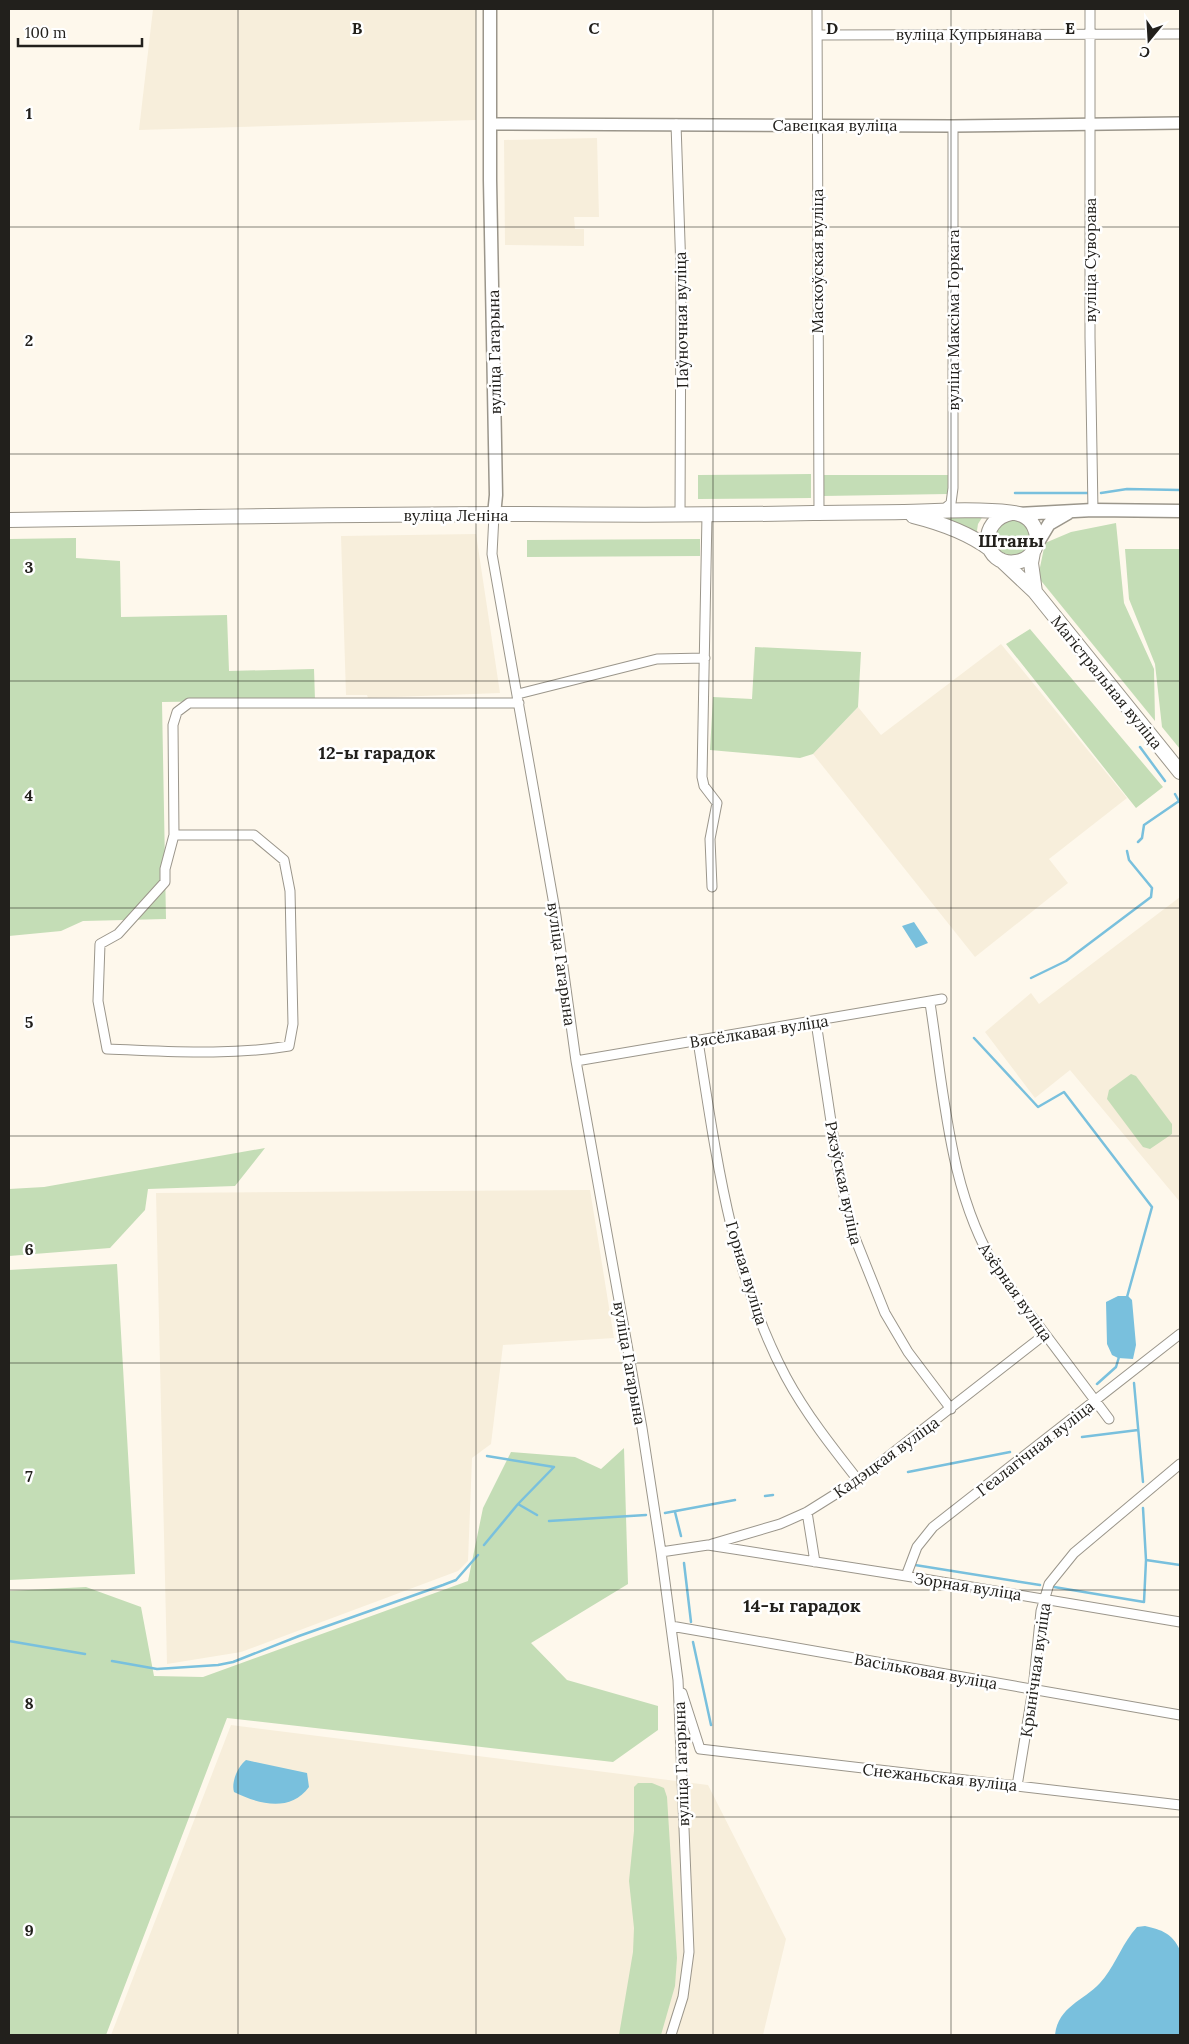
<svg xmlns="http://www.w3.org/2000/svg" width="1189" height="2044" font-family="Lora,serif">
  <rect width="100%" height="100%" fill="#fef8ec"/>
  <!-- built -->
  <path fill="#f7eedb" d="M153 9H476V120L139 130Z
    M597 138 599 217H574L575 229H584V246L505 245 504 140Z
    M476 534 500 693 368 698 367 695H346L341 536Z
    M1001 644 1127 798 1049 859 1068 883 975 957 813 754 858 707 881 735Z
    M1180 897V1202L1070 1070 1035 1098 985 1032 1031 993 1039 1004Z
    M590 1190 614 1338 503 1345 491 1444 472 1458 468 1561 458 1571 241 1652 167 1664 156 1193Z
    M231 1725 708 1785 786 1939 763 2035H111Z"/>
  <!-- green -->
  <path fill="#c4ddb6" d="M811 474V498L698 499V475Z
    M823 475H949L948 494 823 496Z
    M983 516 978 524 976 537 944 517Z
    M994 538a18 18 0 1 1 36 0a18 18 0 1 1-36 0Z
    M1116 523 1124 603 1154 669 1155 721 1038 577 1045 543 1071 532Z
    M76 538V558L120 561 121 617 227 615 229 671 314 669 315 700 162 702 166 919 83 921 61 931 9 936V539Z
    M700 539V556L527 557V540Z
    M1125 549H1180V749L1162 727 1155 664 1129 599Z
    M1030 629 1163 787 1136 808 1006 644Z
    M755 647 861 652 858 707 813 754 800 758 710 750 713 697 752 699Z
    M1131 1074 1136 1076 1172 1124V1134L1150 1149 1143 1147 1107 1099 1109 1090Z
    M265 1148 235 1186 148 1189 145 1210 110 1248 9 1256V1189L44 1187Z
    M117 1264 135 1574 9 1580V1270Z
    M624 1448 628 1584 531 1643 567 1680 658 1706V1730L613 1762 227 1718 106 2035H9V1591L86 1587 141 1607 154 1676 203 1677 468 1581 483 1508 511 1452 575 1457 601 1469Z
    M638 1783H652L664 1788 667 1797 677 1958 675 1986 661 2035H619L633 1952 634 1928 629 1881 634 1831V1787Z"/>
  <!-- water -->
  <path fill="#79c0dd" d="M914 922 928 943 916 948 902 926Z
    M1118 1296H1128L1132 1300 1136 1345 1133 1359 1118 1358 1112 1355 1107 1344 1106 1302Z
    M246 1760 307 1773 309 1787C290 1813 258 1804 234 1792 231 1782 238 1766 246 1760Z
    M1145 1926C1162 1930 1172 1933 1180 1950V2035H1055C1058 2007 1083 2001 1100 1983 1113 1969 1120 1949 1132 1933L1137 1927Z"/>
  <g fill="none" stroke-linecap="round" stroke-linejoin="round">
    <!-- stream -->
    <path stroke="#79c0dd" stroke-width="2.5" d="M1015 493H1090
      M1101 493 1127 489 1180 490
      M1140 747 1165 781
      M1175 794 1180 803
      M1138 842 1142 838 1144 825 1179 801
      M1031 978 1066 961 1151 897 1152 888 1129 860 1127 851
      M974 1038 1038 1107 1064 1092 1152 1207 1127 1297
      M1134 1383 1143 1482
      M1097 1384 1116 1367 1119 1357
      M1082 1437 1138 1430
      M487 1456 554 1467 518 1504 537 1515
      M908 1472 1010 1452
      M765 1496 773 1495
      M675 1512 681 1536
      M665 1513 735 1500
      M549 1521 646 1515
      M484 1545 518 1504
      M1146 1560 1180 1565
      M684 1563 691 1622
      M915 1565 1040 1585
      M1054 1587 1144 1602 1146 1560 1143 1508
      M9 1641 85 1654
      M693 1642 711 1725
      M112 1661 157 1669 218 1665 233 1662 299 1636 443 1585 456 1580 478 1555"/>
    <!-- minor casing -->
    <g stroke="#9b968b" stroke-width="11">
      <path id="minor" d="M817 9 819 513
        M1090 9V337L1093 510
        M817 35 1180 34
        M676 124 681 271 680 515
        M942 511 951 503 953 488V126
        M494 515 492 554 556 916 576 1061 642 1428 661 1552 678 1680 689 1952 683 1997 671 2035
        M707 515 702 777 704 786 717 803 710 839 712 887
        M518 694 657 659 705 658
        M174 835H254L284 860 290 891 293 1024 289 1046C230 1056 167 1051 107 1049L98 1001 100 944 118 934 165 882V869L174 835 173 725 177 712 189 703H519
        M930 1003C944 1092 949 1197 1000 1274L1109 1419
        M816 1022 838 1168 851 1228 885 1313 908 1352 951 1409
        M698 1041C716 1155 731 1274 786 1377 806 1414 832 1447 858 1480
        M576 1061 942 999
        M807 1512 815 1562
        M712 1544 780 1524 807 1512 858 1480 1044 1335
        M661 1552 708 1545 906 1576 1180 1622
        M906 1576 917 1547 933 1527 1180 1334
        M671 1626 1180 1715
        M682 1693 700 1749 1180 1805
        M1017 1786 1033 1689 1041 1611 1049 1584 1074 1553 1180 1464"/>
    </g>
    <!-- tertiary casing -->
    <g stroke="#9b968b" stroke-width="14">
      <path id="tertiary" d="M490 124 953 126 1180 123"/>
    </g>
    <!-- secondary casing -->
    <g stroke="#9b968b" stroke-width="15">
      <path id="secondary" d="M490 9V180L496 495 494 515
        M1018 514 1093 510 1180 511
        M1037 544 1049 524 1068 513"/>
    </g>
    <!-- primary casing -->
    <g stroke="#9b968b" stroke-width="16">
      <path id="primary" d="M913 516C941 523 967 532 990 549
        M9 520C181 517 355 514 527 514 622 515 718 515 813 513 854 512 894 513 935 511 953 510 1007 509 1022 515 1044 525 1041 559 1016 562 983 567 976 520 1012 513
        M1033 552 1031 563 1035 592
        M1001 560 1035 592 1180 772"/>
    </g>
    <!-- minor -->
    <use href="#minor" stroke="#fff" stroke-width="9"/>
    <!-- tertiary -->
    <use href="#tertiary" stroke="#fff" stroke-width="11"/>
    <!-- secondary -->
    <use href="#secondary" stroke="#fff" stroke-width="12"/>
    <!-- primary -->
    <use href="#primary" stroke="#fff" stroke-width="14"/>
  </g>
  <!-- grid -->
  <path fill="none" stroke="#22201c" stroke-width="1" stroke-opacity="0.55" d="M238 9V2035M476 9V2035M713 9V2035M951 9V2035M9 227H1180M9 454H1180M9 681H1180M9 908H1180M9 1136H1180M9 1363H1180M9 1590H1180M9 1817H1180"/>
  <g text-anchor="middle" stroke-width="5" stroke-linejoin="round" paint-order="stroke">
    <!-- street labels -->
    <g font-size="16" fill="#22201c" stroke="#fff">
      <text x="969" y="40">вуліца Купрыянава</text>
      <text x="835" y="131">Савецкая вуліца</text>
      <text transform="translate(1090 260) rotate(-90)" y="6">вуліца Суворава</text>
      <text transform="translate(817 261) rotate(-90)" y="6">Маскоўская вуліца</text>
      <text transform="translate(681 320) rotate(-91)" y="6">Паўночная вуліца</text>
      <text transform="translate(953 320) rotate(-90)" y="6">вуліца Максіма Горкага</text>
      <text transform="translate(494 352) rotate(-91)" y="6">вуліца Гагарына</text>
      <text x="456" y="521">вуліца Леніна</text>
      <text transform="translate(1107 682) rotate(51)" y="6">Магістральная вуліца</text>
      <text transform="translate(562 964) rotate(82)" y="6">вуліца Гагарына</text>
      <text transform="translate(759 1031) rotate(-9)" y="6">Вясёлкавая вуліца</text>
      <text transform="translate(844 1183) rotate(78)" y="6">Ржэўская вуліца</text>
      <text transform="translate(747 1273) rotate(73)" y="6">Горная вуліца</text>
      <text transform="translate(1016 1292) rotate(55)" y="6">Азёрная вуліца</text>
      <text transform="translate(630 1363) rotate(80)" y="6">вуліца Гагарына</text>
      <text transform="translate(1035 1448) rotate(-38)" y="6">Геалагічная вуліца</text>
      <text transform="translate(886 1457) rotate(-36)" y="6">Кадэцкая вуліца</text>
      <text transform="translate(968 1586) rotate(9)" y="6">Зорная вуліца</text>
      <text transform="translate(1035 1670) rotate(-82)" y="6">Крынічная вуліца</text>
      <text transform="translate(926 1671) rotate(10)" y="6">Васільковая вуліца</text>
      <text transform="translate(681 1764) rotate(-92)" y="6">вуліца Гагарына</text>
      <text transform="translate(940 1777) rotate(6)" y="6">Снежаньская вуліца</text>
    </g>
    <!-- neighbourhood labels -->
    <g font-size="18" font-weight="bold" fill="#22201c" stroke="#fff">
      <text x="1011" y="547">Штаны</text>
      <text x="377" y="759">12-ы гарадок</text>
      <text x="802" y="1612">14-ы гарадок</text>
    </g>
  </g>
  <g font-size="16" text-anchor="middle" font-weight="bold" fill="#22201c" stroke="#fff" stroke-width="5" stroke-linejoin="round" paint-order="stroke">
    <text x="357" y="34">B</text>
    <text x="594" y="34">C</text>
    <text x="832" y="34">D</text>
    <text x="1070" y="34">E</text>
    <text x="29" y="119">1</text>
    <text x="29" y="346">2</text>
    <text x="29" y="573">3</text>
    <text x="29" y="801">4</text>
    <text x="29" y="1028">5</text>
    <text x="29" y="1255">6</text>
    <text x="29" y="1482">7</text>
    <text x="29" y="1709">8</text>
    <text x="29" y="1936">9</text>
  </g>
  <!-- border -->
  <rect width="1189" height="2044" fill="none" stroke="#22201c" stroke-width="20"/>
  <!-- north arrow -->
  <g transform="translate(1149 40) rotate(198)" stroke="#ffffff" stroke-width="4" paint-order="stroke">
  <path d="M0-4L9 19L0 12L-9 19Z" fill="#22201c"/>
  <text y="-8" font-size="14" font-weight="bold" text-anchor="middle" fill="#22201c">С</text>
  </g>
  <!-- scale -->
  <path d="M18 38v8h124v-8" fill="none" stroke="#22201c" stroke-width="2.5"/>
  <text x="25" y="38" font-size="15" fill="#22201c" stroke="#ffffff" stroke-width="4" paint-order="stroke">100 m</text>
</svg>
